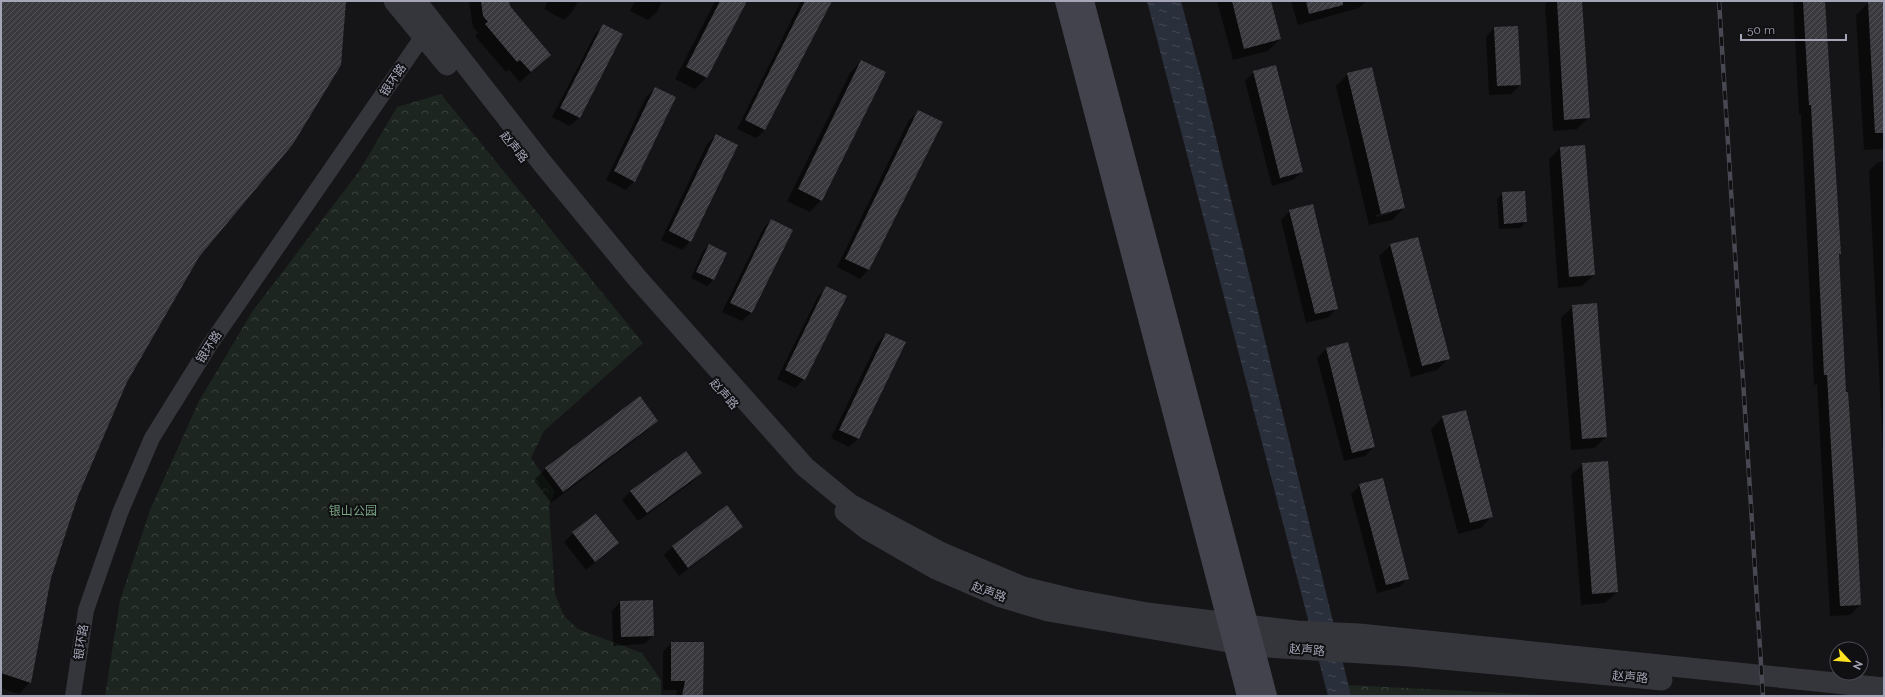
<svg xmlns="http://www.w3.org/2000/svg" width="1885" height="697" font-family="Raleway,'Noto Sans SC',sans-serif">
  <defs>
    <pattern id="forest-crowns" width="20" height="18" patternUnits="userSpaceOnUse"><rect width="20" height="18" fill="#1c251f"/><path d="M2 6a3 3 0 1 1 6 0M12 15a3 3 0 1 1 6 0" fill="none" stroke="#3a423d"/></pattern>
    <pattern id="water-ripples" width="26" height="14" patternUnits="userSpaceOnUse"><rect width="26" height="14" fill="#292f3b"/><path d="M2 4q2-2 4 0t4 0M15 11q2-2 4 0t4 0" fill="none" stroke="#454a55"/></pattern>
    <pattern id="building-hatch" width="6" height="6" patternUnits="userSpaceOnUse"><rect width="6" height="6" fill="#39393e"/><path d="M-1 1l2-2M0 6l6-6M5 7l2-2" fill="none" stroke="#535358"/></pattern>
  </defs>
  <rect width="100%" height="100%" fill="#151416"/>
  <!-- forest -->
  <path fill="url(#forest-crowns)" d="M441 94 643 343 544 431 531 458 555 492 549 505 555 594 564 616 578 629 642 653 661 680V696H105L120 600 150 510 199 401 252 312 360 170 397 107Z
    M1347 685 1564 696H1351Z"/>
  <!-- water -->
  <path fill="url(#water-ripples)" d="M1147 1H1181L1203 84 1351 696H1328Z"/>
  <!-- shadow -->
  <path fill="#0007" fill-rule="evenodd" d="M1 1H344L126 381 77 495 50 578 30 682 19 694 1 688Z
    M469 1H508L509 6 550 55 520 82 509 70 506 72 475 36 478 33 473 27Z
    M548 1H578L573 11 564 20 544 9Z
    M635 1H662L657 12 648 20 630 11Z
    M715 1H745L706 78 695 89 675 79Z
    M801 1H830L765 130 756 138 737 129Z
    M1217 1H1270L1280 39 1268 51 1233 60Z
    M1291 1H1366L1359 8 1298 25Z
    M1548 1H1581L1589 117 1577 129 1553 131 1545 4Z
    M1793 1H1824L1840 254 1838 256 1845 394 1860 605 1850 615 1830 616 1817 384 1814 385 1801 114 1799 115Z
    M1884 2V149L1864 150 1856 15 1868 3Z
    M604 25 622 34 579 118 570 126 552 117 595 34Z
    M1494 28 1520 85 1511 94 1489 95 1486 37Z
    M861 61 821 200 810 212 787 201 850 73Z
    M1254 72 1302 172 1293 180 1272 186 1245 81Z
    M1348 74 1404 208 1392 220 1369 225 1336 86ZM1392 211V213L1376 217V215Z
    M655 88 634 181 626 190 606 180 646 97Z
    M918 112 942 123 868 270 860 279 837 267 909 120Z
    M716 135 690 241 682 250 661 240 707 144Z
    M1560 148 1594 275 1582 286 1558 288 1549 159Z
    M1878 162H1884V474L1869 171Z
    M1503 193 1526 222 1520 228 1499 229 1497 199Z
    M1290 211 1337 308 1329 317 1306 323 1281 220Z
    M771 220 791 230 751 313 742 321 722 312 763 229Z
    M709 245 725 253 713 280 707 286 691 278 703 251Z
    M1391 245 1448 359 1437 370 1411 377 1379 256Z
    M827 288 804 379 795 388 777 379 818 296Z
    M1573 306 1606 437 1594 448 1571 450 1561 318Z
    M886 334 904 343 858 439 849 447 831 438 877 343Z
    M1348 344 1374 447 1365 456 1344 461 1317 358 1326 349Z
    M1443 417 1492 516 1481 528 1458 534 1431 429Z
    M657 421 645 432 551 503 534 480 546 468Z
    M1583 464 1617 592 1605 603 1581 605 1571 475Z
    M701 473 692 482 638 521 622 500 631 491Z
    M1360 485 1408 578 1399 587 1377 593 1351 494Z
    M742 527 733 535 679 576 664 555 673 546Z
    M573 533 618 543 586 570 564 542Z
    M620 602 653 636 644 644 613 646 612 611Z
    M671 643 702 696H676L677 690H663V652Z"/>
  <!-- building -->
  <path fill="url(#building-hatch)" d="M1 1H346L341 65 293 144 199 257 127 382 78 496 51 578 31 683 1 673Z
    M481 1H509L510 6 551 55 531 72 520 60 517 62 485 24 488 22 483 16Z
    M720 1H747L707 78 686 67Z
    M805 1H832L765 130 745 120Z
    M1232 1H1271L1281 39 1244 49Z
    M1306 1H1343V5L1309 14Z
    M1557 1H1582L1590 118 1564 120Z
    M1803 1H1825L1841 254H1839L1846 392H1848L1856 509 1861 605 1840 606 1827 375H1824L1811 105H1809Z
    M1884 1V133H1875L1868 2Z
    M603 24 623 34 580 118 560 108Z
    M1518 26 1521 85 1497 86 1494 27Z
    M861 60 886 72 822 201 798 189Z
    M1276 65 1303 172 1280 178 1253 71Z
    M1372 67 1405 208 1381 214 1347 73Z
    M655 87 676 97 635 182 614 171Z
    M918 110 943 122 869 270 845 259Z
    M716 134 738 145 691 242 669 231Z
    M1585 145 1595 275 1569 277 1560 147Z
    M1525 191 1527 222 1504 224 1502 192Z
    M1313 204 1338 309 1315 314 1289 210Z
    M771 219 793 230 752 313 730 303Z
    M1418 237 1450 359 1422 366 1390 244Z
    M709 244 727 253 714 280 696 272Z
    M826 286 847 296 805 380 785 370Z
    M1597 303 1607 437 1582 439 1572 305Z
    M886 333 906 342 859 439 839 430Z
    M1348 342 1375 447 1352 453 1326 348Z
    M640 396 658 421 563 492 545 468Z
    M1466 410 1493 517 1470 523 1442 416Z
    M686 451 702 473 647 513 630 491Z
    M1608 461 1618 592 1592 594 1582 463Z
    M1383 478 1409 579 1386 585 1359 484Z
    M727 505 743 527 688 568 672 546Z
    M596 514 619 543 595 562 572 532Z
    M653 600 654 636 621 637 620 601Z
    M671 642H704L703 696H682L685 681H671Z"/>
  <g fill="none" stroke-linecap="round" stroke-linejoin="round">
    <!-- minor -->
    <path stroke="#35353c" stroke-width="16" d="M73 696 86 610 120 513 152 438 211 343 423 36"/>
    <!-- tertiary -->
    <path stroke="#35353c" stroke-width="21" d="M394 1 447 65
      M416 1 543 164 637 278 805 467 850 504 942 553 1023 587 1072 599 1147 613 1297 631 1359 634 1884 688
      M845 512 868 530 934 568 1001 597 1048 611 1252 646 1410 656 1662 680"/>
    <!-- secondary -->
    <path stroke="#42434c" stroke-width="22" d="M1066 1 1248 696
      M1083 1 1266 696"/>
    <!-- rail casing -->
    <g stroke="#474851" stroke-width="4.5">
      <path id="rail" d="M1719 1 1763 696"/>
    </g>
    <!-- rail -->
    <use href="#rail" stroke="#100f11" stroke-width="3" stroke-dasharray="9" stroke-linecap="butt"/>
  </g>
  <g text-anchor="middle" stroke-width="4" stroke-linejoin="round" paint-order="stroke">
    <!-- street labels -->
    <g font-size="12" fill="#a4a6b8" stroke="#100f11">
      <text transform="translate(393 80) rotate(-56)" y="4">银环路</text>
      <text transform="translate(514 147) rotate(51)" y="4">赵声路</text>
      <text transform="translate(209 347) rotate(-57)" y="4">银环路</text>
      <text transform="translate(724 394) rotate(48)" y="4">赵声路</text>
      <text transform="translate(989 592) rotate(20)" y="4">赵声路</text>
      <text transform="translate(81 642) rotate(-81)" y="4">银环路</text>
      <text transform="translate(1307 650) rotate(4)" y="4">赵声路</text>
      <text transform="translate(1630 677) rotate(5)" y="4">赵声路</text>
    </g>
    <!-- park labels -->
    <g font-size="12" fill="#79a585" stroke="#100f11">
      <text x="353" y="515">银山公园</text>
    </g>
  </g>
  <!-- border -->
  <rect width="1885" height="697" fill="none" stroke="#a4a6b8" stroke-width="4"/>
  <!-- north arrow -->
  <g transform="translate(1849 661) rotate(116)"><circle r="19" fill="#100f11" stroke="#4b4b54"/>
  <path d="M0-3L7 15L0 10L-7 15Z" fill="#ffe323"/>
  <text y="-6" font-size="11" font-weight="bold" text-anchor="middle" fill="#a4a6b8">N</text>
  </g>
  <!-- scale -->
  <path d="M1741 34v6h105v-6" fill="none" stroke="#a4a6b8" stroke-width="2"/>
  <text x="1747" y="34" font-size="12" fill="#a4a6b8" stroke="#100f11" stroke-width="3" paint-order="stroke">50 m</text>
</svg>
